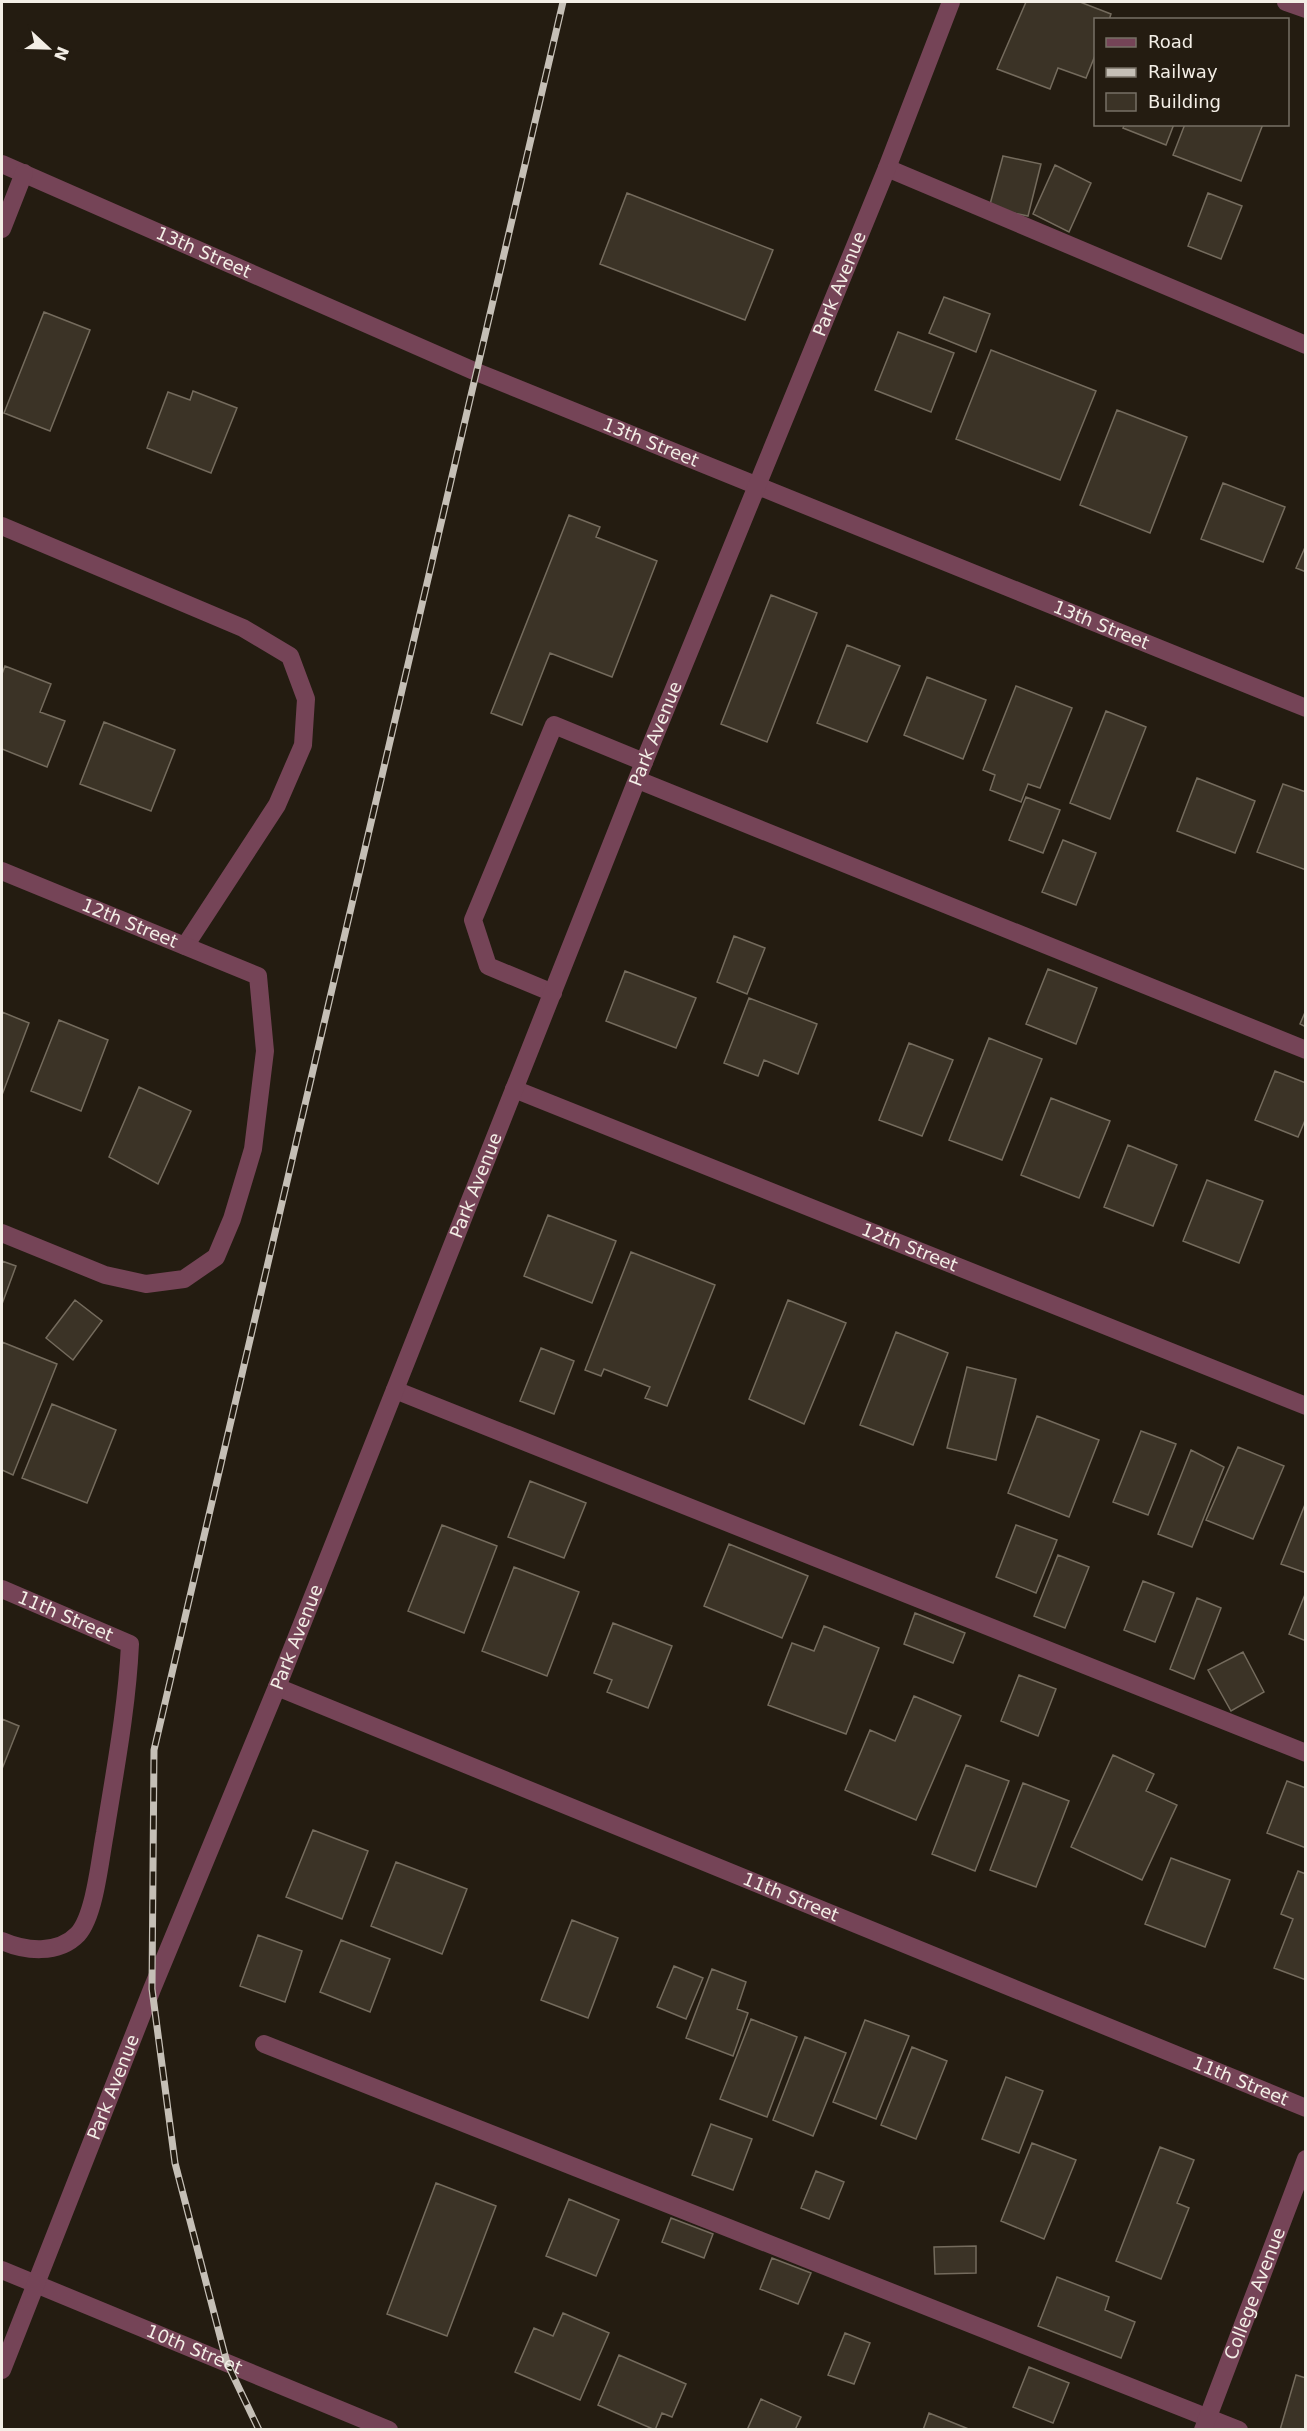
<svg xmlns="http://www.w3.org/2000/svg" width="1307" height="2431" font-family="'DejaVu Sans',sans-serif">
  <rect width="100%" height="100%" fill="#241c11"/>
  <!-- building -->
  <path fill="#3b3326" stroke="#746b5d" stroke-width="1.5" d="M1026 2H1080L1111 14 1109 20H1096V53L1086 78 1058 68 1050 89 997 69Z
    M1125 124H1174L1166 145 1123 128Z
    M1185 124H1263L1241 181 1173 155Z
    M1003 156 1041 164 1028 216 989 208Z
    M1055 165 1091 183 1069 232 1033 214Z
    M627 193 773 250 745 320 600 264Z
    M1208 193 1242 206 1221 259 1188 246Z
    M944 297 990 314 976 352 929 333Z
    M44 312 90 330 50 431 4 413Z
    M898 332 954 353 931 412 875 390Z
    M991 350 1096 391 1060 480 956 439Z
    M193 391 237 408 211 473 147 448 168 392 190 400Z
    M1117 410 1187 437 1150 533 1080 505Z
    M1223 483 1285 507 1263 562 1201 539Z
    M569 515 600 527 596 537 657 561 612 677 550 653 522 725 491 713Z
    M1306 545V572L1296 568Z
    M771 595 817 613 767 742 721 724Z
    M847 645 900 666 867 742 817 723Z
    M5 666 51 684 40 712 65 721 47 767 2 749V674Z
    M927 677 986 700 963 759 904 735Z
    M1016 686 1072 708 1040 788 1028 784 1021 802 990 790 995 775 983 770Z
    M1106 711 1146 727 1110 819 1070 803Z
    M104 722 175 750 151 811 80 784Z
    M1197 778 1255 801 1235 853 1177 831Z
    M1283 784 1306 792V870L1257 852Z
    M1026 797 1060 810 1043 853 1009 840Z
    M1063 840 1096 853 1076 905 1042 892Z
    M734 936 765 948 747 994 717 982Z
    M1048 969 1097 988 1076 1044 1026 1024Z
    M625 971 696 998 676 1048 606 1021Z
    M749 998 817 1024 798 1074 764 1060 758 1076 724 1063Z
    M1306 1010V1027L1300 1024Z
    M2 1012 29 1023 2 1095Z
    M59 1020 108 1040 81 1111 31 1091Z
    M989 1038 1042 1059 1002 1160 949 1140Z
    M909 1043 953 1060 922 1136 879 1120Z
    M1275 1071 1306 1083V1118L1298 1137 1255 1120Z
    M139 1087 191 1111 158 1184 109 1157Z
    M1051 1098 1110 1121 1079 1198 1021 1175Z
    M1128 1145 1177 1165 1153 1226 1104 1207Z
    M1207 1180 1263 1201 1239 1263 1183 1241Z
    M548 1215 616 1241 592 1303 524 1276Z
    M631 1252 715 1285 667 1406 645 1398 650 1387 604 1369 601 1376 585 1370Z
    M2 1261 16 1266 2 1304Z
    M75 1300 102 1321 73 1360 46 1338Z
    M788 1300 846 1323 804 1424 749 1399Z
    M896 1332 948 1353 913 1445 860 1425Z
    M2 1342 57 1364 13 1475 2 1470Z
    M541 1348 574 1361 554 1414 520 1401Z
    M967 1367 1016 1379 996 1460 947 1448Z
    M52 1404 116 1430 87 1503 22 1478Z
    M1037 1416 1099 1440 1069 1517 1008 1493Z
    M1141 1431 1176 1444 1148 1515 1113 1502Z
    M1238 1447 1284 1466 1253 1539 1206 1520Z
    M1191 1450 1224 1467 1192 1547 1158 1534Z
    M530 1481 586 1503 564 1558 508 1537Z
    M1306 1502V1573L1281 1564Z
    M442 1525 497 1546 464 1633 408 1611Z
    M1016 1525 1057 1540 1036 1593 996 1577Z
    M729 1544 808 1576 782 1638 704 1606Z
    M1058 1555 1089 1567 1065 1628 1034 1616Z
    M514 1567 579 1592 547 1676 482 1651Z
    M1143 1581 1174 1593 1155 1642 1124 1630Z
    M1306 1592V1641L1289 1634Z
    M1197 1598 1221 1608 1194 1679 1170 1669Z
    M915 1613 965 1633 953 1663 904 1644Z
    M613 1623 672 1646 648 1708 607 1692 612 1680 594 1673Z
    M824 1626 879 1648 846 1734 768 1705 792 1643 814 1651Z
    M1243 1652 1264 1692 1231 1711 1208 1670Z
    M1019 1675 1056 1689 1038 1736 1001 1721Z
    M914 1696 961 1716 916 1820 845 1790 870 1730 895 1741Z
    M2 1719 19 1726 2 1769Z
    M1113 1755 1154 1774 1146 1791 1177 1805 1142 1880 1071 1847Z
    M966 1765 1009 1781 975 1871 932 1854Z
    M1287 1781 1306 1788V1848L1267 1833Z
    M1023 1783 1069 1801 1036 1887 990 1870Z
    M313 1830 368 1851 342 1919 286 1897Z
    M1171 1858 1230 1880 1205 1947 1145 1924Z
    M396 1862 467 1889 442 1954 371 1926Z
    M1298 1871 1306 1874V1980L1274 1968 1293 1919 1281 1914Z
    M572 1920 618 1938 588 2018 541 2000Z
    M258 1935 302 1951 285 2002 240 1986Z
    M341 1940 390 1959 370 2012 320 1992Z
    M674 1966 703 1978 686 2019 657 2007Z
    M712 1969 746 1982 737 2009 748 2013 733 2056 686 2038Z
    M751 2019 797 2037 767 2117 720 2099Z
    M865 2020 909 2036 876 2119 833 2102Z
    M805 2037 846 2053 813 2136 773 2120Z
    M912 2047 947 2061 916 2139 881 2125Z
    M1006 2077 1043 2091 1019 2153 982 2139Z
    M711 2124 752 2139 733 2190 692 2175Z
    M1032 2143 1076 2160 1044 2239 1001 2221Z
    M1160 2147 1194 2160 1177 2203 1189 2208 1161 2279 1116 2261Z
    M816 2171 844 2182 829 2219 801 2208Z
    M436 2183 496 2206 447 2336 387 2314Z
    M569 2199 619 2220 596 2276 546 2256Z
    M671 2218 713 2234 704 2258 662 2242Z
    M976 2246V2273L935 2274 934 2247Z
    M772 2258 811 2273 798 2304 760 2289Z
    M1057 2277 1109 2297 1105 2310 1135 2322 1121 2358 1038 2326Z
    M563 2313 609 2333 580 2400 515 2372 534 2328 553 2336Z
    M845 2333 870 2343 854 2384 828 2375Z
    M619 2355 686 2384 672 2417 662 2413 655 2430 598 2405Z
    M1029 2367 1069 2383 1053 2423 1013 2407Z
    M1296 2375 1306 2378V2430H1280Z
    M761 2399 801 2417 795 2430H747Z
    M929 2413 971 2430H923Z"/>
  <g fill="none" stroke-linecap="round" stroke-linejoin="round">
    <!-- minor -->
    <g stroke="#754457" stroke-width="18">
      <path d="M1286 2 1306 9"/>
      <path id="s1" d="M2 164 474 371 1306 708"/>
      <path d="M887 168 1306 345"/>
      <path d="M2 229 24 173"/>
      <path d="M2 526 243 628 290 656 306 699 303 745 277 805 185 946"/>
      <path d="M638 780 1306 1050"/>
      <path id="s2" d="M2 871 258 976 265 1051 253 1149 232 1219 216 1257 184 1279 146 1284 105 1275 2 1233"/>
      <path d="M553 993 488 966 473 920 554 725 644 762"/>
      <path id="s3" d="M514 1089 1306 1406"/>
      <path d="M395 1390 1306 1753"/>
      <path id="s4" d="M2 1589 130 1644C127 1708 115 1770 105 1833 100 1859 95 1915 78 1934 58 1955 25 1951 2 1941"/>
      <path id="s5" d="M277 1687 1306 2108"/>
      <path d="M264 2044 1239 2430"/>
      <path id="s6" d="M2 2270 389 2430"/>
      <path id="s7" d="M2 2370 152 1989 277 1687 644 762 887 168 951 2"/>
      <path id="s8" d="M1203 2430 1306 2159"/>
    </g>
    <!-- rail casing -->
    <g stroke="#c5bfb6" stroke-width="7">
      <path id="rail" d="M259 2430 227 2363 175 2163 152 1989 154 1750 563 2"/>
    </g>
    <!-- rail -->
    <use href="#rail" stroke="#241c11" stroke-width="4.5" stroke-dasharray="14" stroke-linecap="butt"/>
  </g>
  <g text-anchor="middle" stroke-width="4.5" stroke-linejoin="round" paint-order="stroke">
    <!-- street labels -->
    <g font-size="18" fill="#f3eee6" stroke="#241c11">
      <text dy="6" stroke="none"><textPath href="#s1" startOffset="220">13th Street</textPath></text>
      <text dy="6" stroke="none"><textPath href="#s7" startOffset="2248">Park Avenue</textPath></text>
      <text dy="6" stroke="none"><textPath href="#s1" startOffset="706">13th Street</textPath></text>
      <text dy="6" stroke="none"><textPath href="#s1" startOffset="1192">13th Street</textPath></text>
      <text dy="6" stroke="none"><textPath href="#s7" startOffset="1762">Park Avenue</textPath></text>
      <text dy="6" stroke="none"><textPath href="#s2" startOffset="138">12th Street</textPath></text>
      <text dy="6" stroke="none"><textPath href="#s7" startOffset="1276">Park Avenue</textPath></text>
      <text dy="6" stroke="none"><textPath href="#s3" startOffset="426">12th Street</textPath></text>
      <text dy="6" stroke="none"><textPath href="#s4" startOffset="69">11th Street</textPath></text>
      <text dy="6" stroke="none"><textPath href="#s7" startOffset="790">Park Avenue</textPath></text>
      <text dy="6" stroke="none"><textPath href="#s5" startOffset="555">11th Street</textPath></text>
      <text dy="6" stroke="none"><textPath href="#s5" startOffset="1041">11th Street</textPath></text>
      <text dy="6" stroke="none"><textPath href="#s7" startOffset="304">Park Avenue</textPath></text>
      <text dy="6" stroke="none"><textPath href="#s8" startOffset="146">College Avenue</textPath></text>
      <text dy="6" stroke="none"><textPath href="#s6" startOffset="208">10th Street</textPath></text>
    </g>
  </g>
  <!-- border -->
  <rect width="1307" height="2431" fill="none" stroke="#f3eee6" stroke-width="6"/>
  <!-- legend -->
  <rect x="1094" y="18" width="195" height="108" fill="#241c11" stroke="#777066" stroke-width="1.5"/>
  <rect x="1106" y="38" width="30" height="9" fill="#754457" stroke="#777066" stroke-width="1.5"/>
  <text x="1148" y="48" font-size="18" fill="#f3eee6">Road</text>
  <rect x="1106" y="68" width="30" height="9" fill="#c5bfb6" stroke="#777066" stroke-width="1.5"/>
  <text x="1148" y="78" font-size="18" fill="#f3eee6">Railway</text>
  <rect x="1106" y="93" width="30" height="18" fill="#3b3326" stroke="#777066" stroke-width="1.5"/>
  <text x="1148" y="108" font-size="18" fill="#f3eee6">Building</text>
  <!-- north arrow -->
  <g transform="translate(48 48) rotate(112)" stroke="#241c11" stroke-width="4.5" paint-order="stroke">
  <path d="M0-4.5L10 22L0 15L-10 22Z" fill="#f3eee6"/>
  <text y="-9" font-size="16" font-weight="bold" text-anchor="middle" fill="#f3eee6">N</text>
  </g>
</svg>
